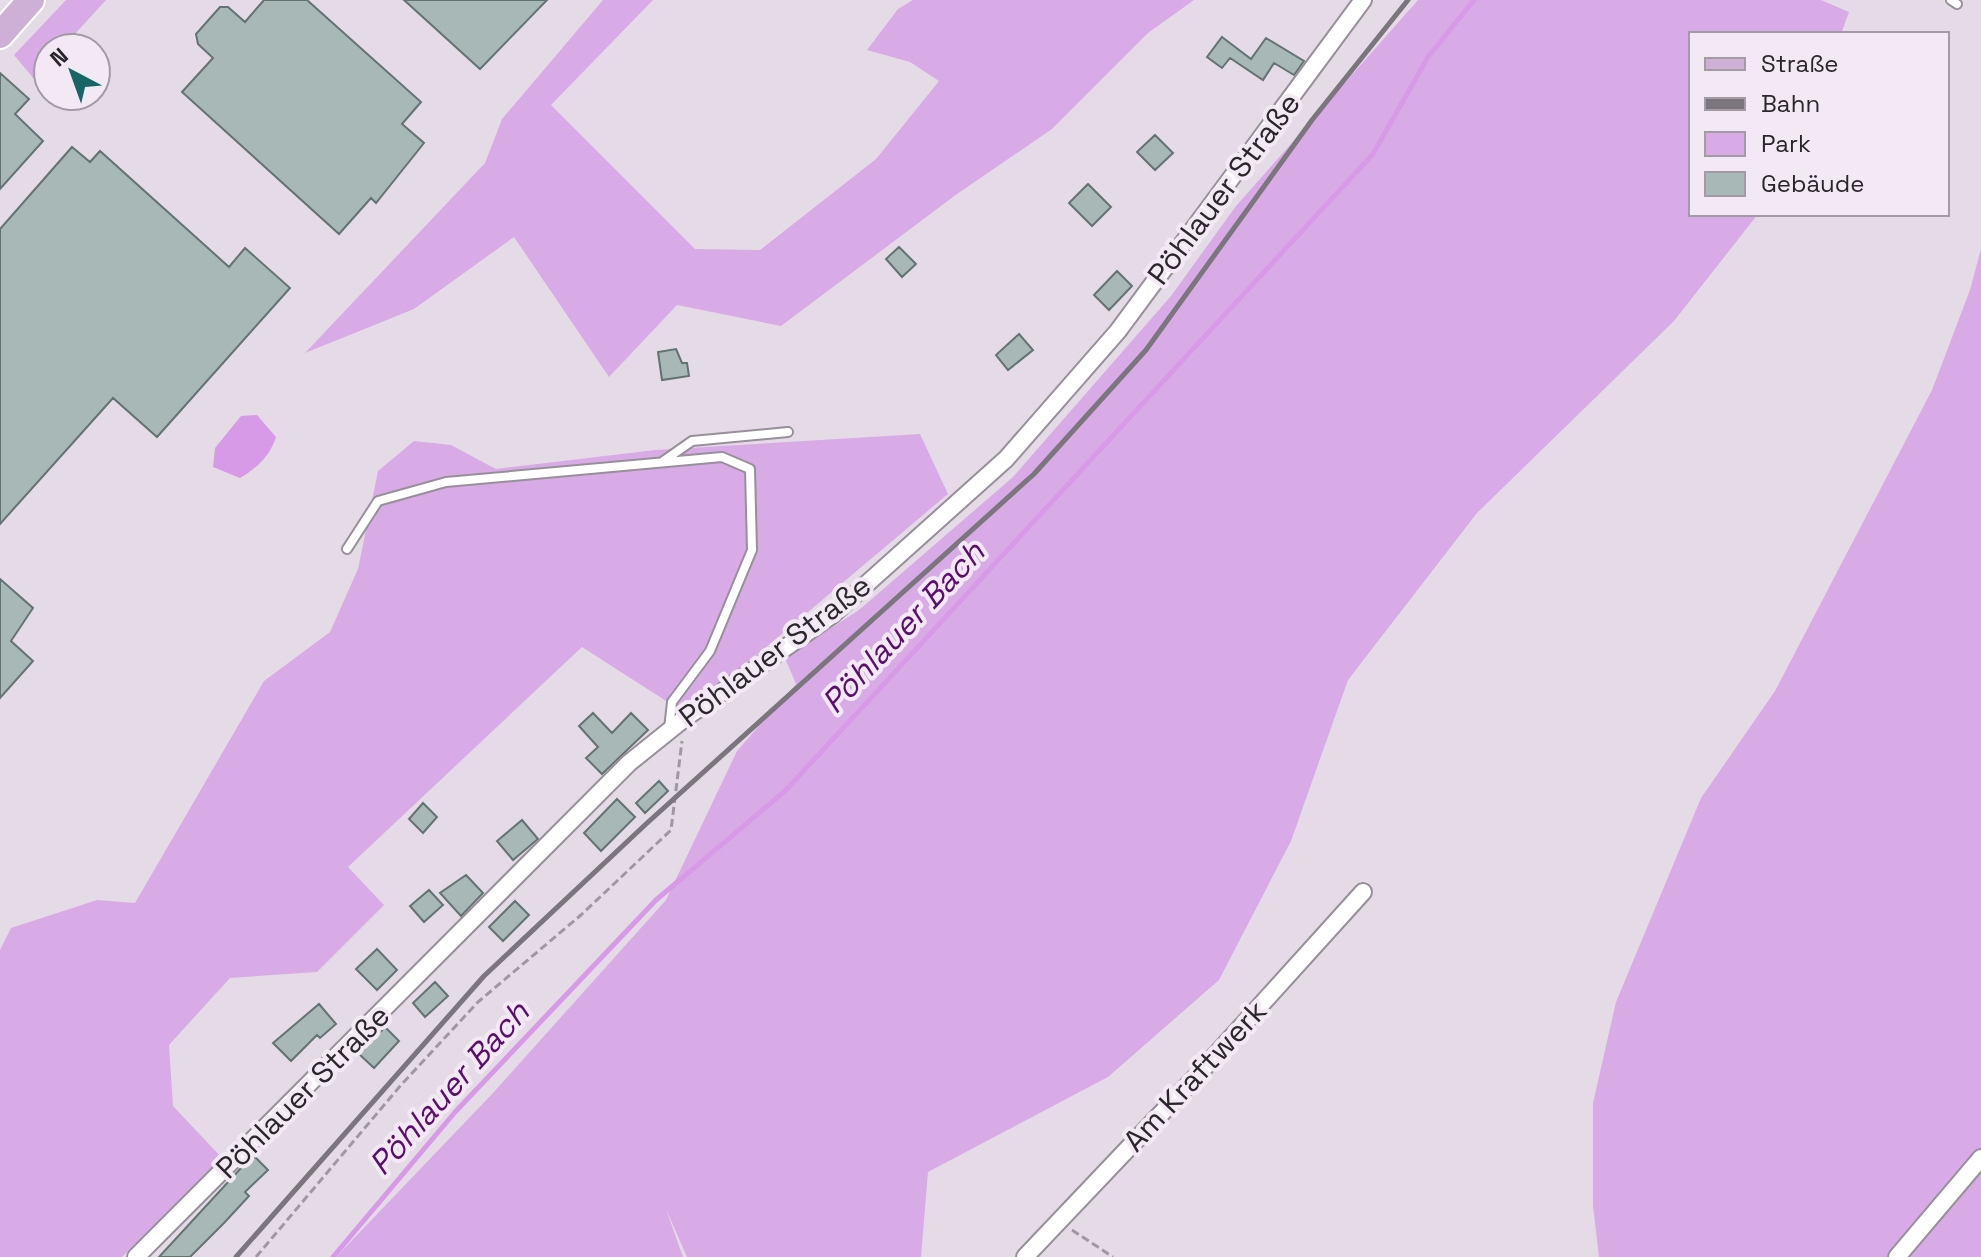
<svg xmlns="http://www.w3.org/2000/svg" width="1981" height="1257" font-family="'Space Grotesk',sans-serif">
  <rect width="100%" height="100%" fill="#e5dbe7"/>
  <!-- green -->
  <path fill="#d9abe6" d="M66 0H106L62 48H48V63L34 79 14 55Z
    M603 0H653L551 105 695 249 760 250 876 159 939 81 910 62 867 50 898 9 913 0H1194L1148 33 1052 129 957 194 781 326 677 305 609 377 514 237 414 309 305 353 485 163 502 119Z
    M1418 0H1821L1849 12 1841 34H1691V214H1758L1674 321 1477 513 1348 680 1291 841 1219 980 1108 1077 928 1172 921 1257H687L666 1209 683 1257H336L492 1094 666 900 737 751 796 684 785 658 859 610 1013 477 1171 296 1236 206Z
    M1981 249V1257H1599L1593 1206V1103L1616 1002 1701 798 1775 691 1932 390 1970 290Z
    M920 434 948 494 738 671 677 708 582 647 348 867 384 905 317 972 230 978 169 1045 173 1106 223 1159 122 1257H0V950L11 928 97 900 135 903 264 681 330 632 358 569 378 471 414 441 451 445 496 469 655 450Z"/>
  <!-- water -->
  <path fill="#d69ae7" d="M257 415 276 437C270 456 256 469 240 478L213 467 215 448 241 416Z"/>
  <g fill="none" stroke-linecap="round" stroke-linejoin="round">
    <!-- stream -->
    <path stroke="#d69ae7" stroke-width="5" d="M333 1257 456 1111 656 900 785 791 1373 154 1428 57 1474 0"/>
  </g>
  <!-- building -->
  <path fill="#a7b8b7" stroke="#637372" stroke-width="2" d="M264 0H307L421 102 402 124 424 143 376 203 371 198 339 234 182 92 213 58 198 44 196 34 220 7H228L245 22Z
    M404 0H547L480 69Z
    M1222 37 1251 59 1266 38 1304 61 1294 75 1274 63 1263 80 1230 58 1222 68 1207 57Z
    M0 73 29 99 15 114 43 141 0 189Z
    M1155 135 1173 153 1155 170 1137 152Z
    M72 147 90 162 100 151 229 267 245 248 290 288 157 437 113 398 0 524V229Z
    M1088 184 1111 207 1092 226 1069 203Z
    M899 247 916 264 902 277 886 259Z
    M1117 271 1132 286 1109 310 1094 295Z
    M1019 334 1033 350 1008 370 996 355Z
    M676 349 682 363H687L689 376 662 380 658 352Z
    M0 579 33 608 11 641 33 661 0 698Z
    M593 713 612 733 631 713 648 730 602 774 586 758 598 747 579 726Z
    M659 781 668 791 645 813 636 803Z
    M617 799 635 817 601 851 584 833Z
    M423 803 437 817 423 833 409 819Z
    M522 820 538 839 513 860 497 841Z
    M466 875 483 893 461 916 440 893Z
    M429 890 443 905 424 922 410 906Z
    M515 901 529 915 503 941 489 927Z
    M377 949 397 970 377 990 356 969Z
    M435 982 448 996 425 1017 413 1003Z
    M319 1004 336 1024 320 1038 317 1035 291 1061 273 1043Z
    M385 1027 399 1041 374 1068 359 1054Z
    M253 1155 268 1170 245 1192 249 1196 224 1223 190 1257H159Z"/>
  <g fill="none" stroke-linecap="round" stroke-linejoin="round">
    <!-- service casing -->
    <g stroke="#978f9a" stroke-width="12">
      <path id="service" d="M1951 0 1957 4
        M662 462 692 441 788 432
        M347 549 378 501 446 482 722 457 750 469 752 550 710 651 672 702 669 729"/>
    </g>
    <!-- minor casing -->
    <g stroke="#978f9a" stroke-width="20">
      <path id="minor" d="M136 1257 629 763 685 718 832 615 1006 459 1118 331 1363 0
        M1025 1257 1194 1079 1363 892
        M1897 1257 1981 1158"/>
    </g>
    <!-- primary casing -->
    <g stroke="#fff" stroke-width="30">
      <path id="primary" d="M0 35 31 0"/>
    </g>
    <!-- path -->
    <path stroke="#a098a1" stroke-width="3" stroke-dasharray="8 4" stroke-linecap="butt" d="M1072 1230 1113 1257
      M256 1257 401 1085 478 1002 581 915 671 830 682 741"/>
    <!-- service -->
    <use href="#service" stroke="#fff" stroke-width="8"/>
    <!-- minor -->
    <use href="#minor" stroke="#fff" stroke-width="16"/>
    <!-- primary -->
    <use href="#primary" stroke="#ceb0d7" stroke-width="26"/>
    <!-- rail -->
    <path stroke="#7b757d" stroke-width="5" d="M236 1257 484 976 646 824 1034 474 1146 350 1312 120 1408 0"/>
  </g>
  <g text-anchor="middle" stroke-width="8" stroke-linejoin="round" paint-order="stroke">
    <!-- street labels -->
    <g font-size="30" fill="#2a272b" stroke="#f2e9f4">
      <text transform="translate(1224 189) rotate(-53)" y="10">Pöhlauer Straße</text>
      <text transform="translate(775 651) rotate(-37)" y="10">Pöhlauer Straße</text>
      <text transform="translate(1195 1076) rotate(-47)" y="10">Am Kraftwerk</text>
      <text transform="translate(303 1092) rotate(-45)" y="10">Pöhlauer Straße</text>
    </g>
    <!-- water labels -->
    <g font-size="32" font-style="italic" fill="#5b0e6d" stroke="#f2e9f4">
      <text transform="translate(903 627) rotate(-47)" y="11">Pöhlauer Bach</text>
      <text transform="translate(449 1088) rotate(-48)" y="11">Pöhlauer Bach</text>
    </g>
  </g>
  <!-- legend -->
  <rect x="1689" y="32" width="260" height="184" fill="#f2e9f4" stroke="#a29ba4" stroke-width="2"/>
  <rect x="1705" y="58" width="40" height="12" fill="#ceb0d7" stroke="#a29ba4" stroke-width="2"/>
  <text x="1761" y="72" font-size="24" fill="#2a272b">Straße</text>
  <rect x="1705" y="98" width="40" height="12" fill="#7b757d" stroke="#a29ba4" stroke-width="2"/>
  <text x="1761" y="112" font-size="24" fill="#2a272b">Bahn</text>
  <rect x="1705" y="132" width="40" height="24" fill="#d9abe6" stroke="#a29ba4" stroke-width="2"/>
  <text x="1761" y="152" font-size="24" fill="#2a272b">Park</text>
  <rect x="1705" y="172" width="40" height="24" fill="#a7b8b7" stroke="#a29ba4" stroke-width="2"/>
  <text x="1761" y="192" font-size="24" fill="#2a272b">Gebäude</text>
  <!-- north arrow -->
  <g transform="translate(72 72) rotate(319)"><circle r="38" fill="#f2e9f4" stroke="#a29ba4" stroke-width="2"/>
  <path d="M0-6L14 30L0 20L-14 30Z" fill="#176564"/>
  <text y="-12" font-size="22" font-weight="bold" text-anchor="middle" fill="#2a272b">N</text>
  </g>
</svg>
